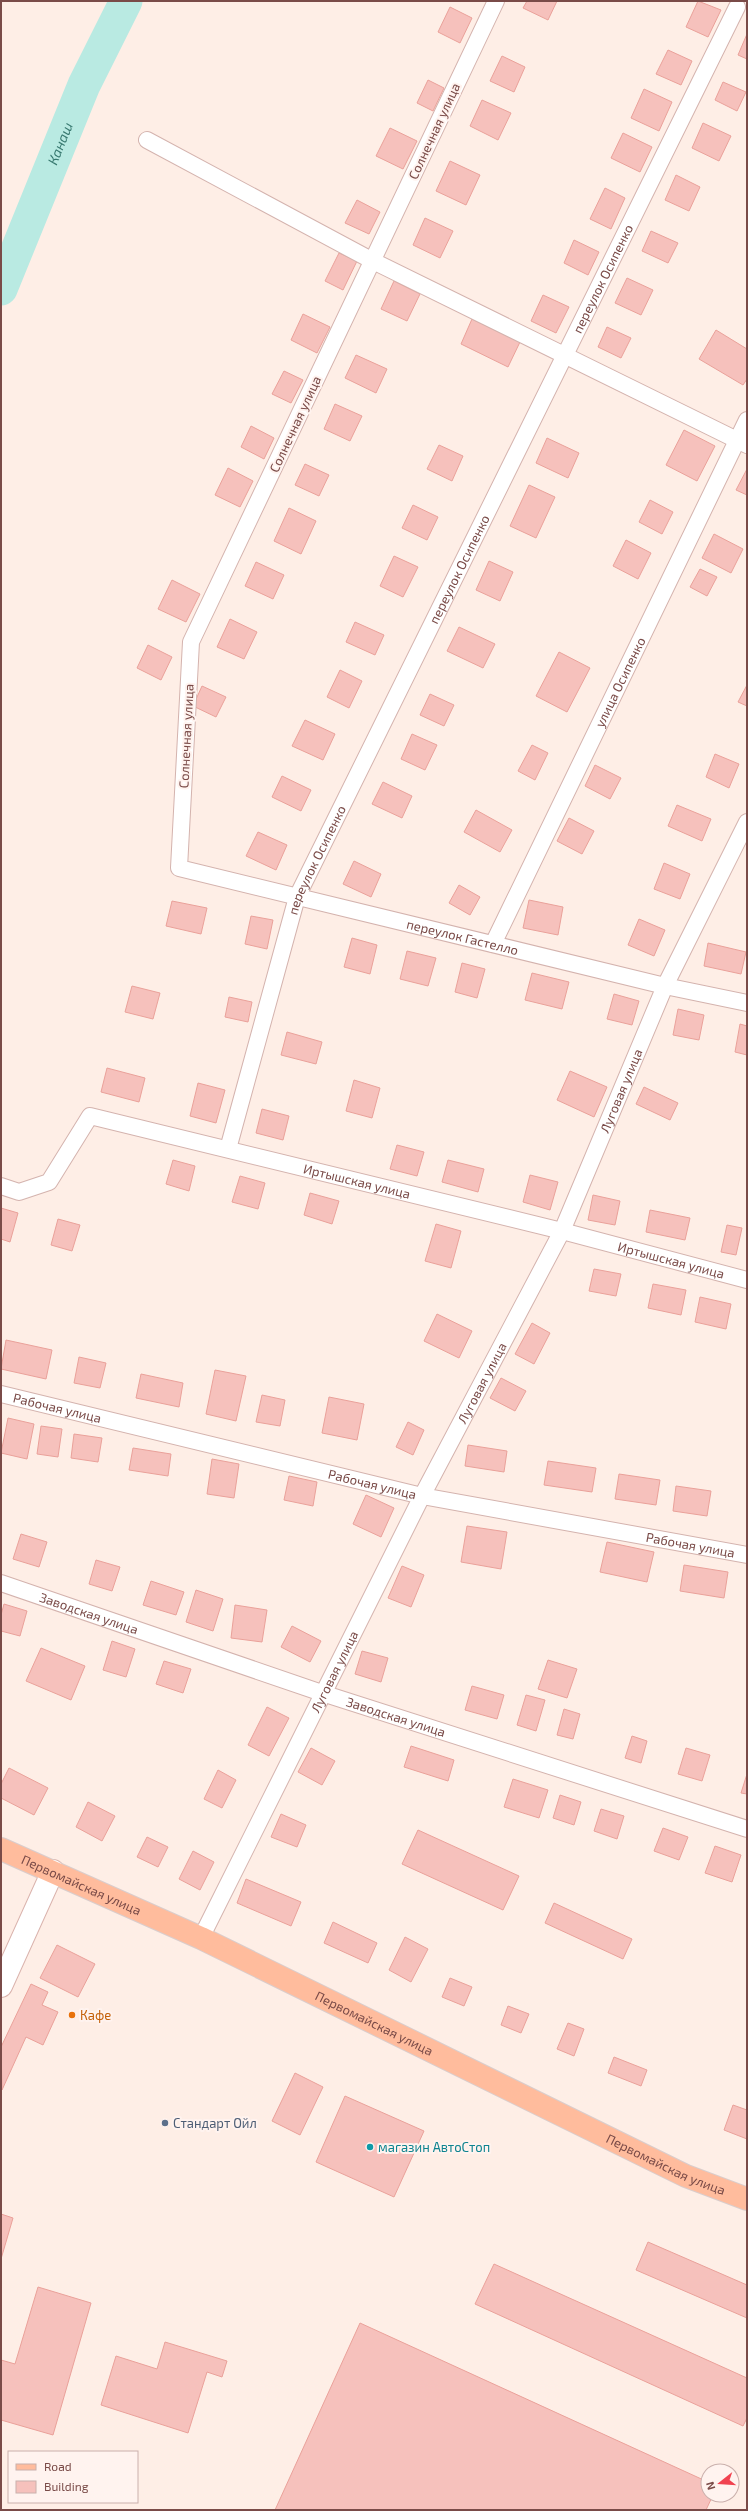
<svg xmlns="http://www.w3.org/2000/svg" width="748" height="2511" font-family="'Exo 2',sans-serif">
  <rect width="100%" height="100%" fill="#feeee6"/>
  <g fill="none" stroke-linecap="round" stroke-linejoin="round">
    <!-- river -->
    <path stroke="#b9eae2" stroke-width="33" id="s1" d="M1 289 84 85 126 1"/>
  </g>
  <!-- building -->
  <path fill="#f6c1bc" stroke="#eaa19a" d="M527 1H557L548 20 523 8Z
    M698 1 721 10 708 37 686 27Z
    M450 7 472 18 460 43 438 32Z
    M747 34V59L738 55Z
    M668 50 692 61 681 85 656 74Z
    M502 56 525 67 514 92 490 81Z
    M428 80 444 88 433 111 417 103Z
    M723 82 746 92 737 111 715 100Z
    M644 89 672 102 659 131 631 118Z
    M482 100 511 113 498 140 470 126Z
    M703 123 731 136 719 161 692 148Z
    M390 128 417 141 403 169 376 156Z
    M623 133 652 147 640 172 611 158Z
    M450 161 480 175 466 205 436 191Z
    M676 175 700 187 689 211 665 200Z
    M605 188 625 198 611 229 590 219Z
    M357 200 380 212 369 234 345 223Z
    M425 218 453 231 440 258 413 245Z
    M651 231 678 243 668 263 642 251Z
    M574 240 599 252 588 275 564 263Z
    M339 253 357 261 343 290 325 281Z
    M627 278 653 290 641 315 615 303Z
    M394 281 420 294 407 321 381 309Z
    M543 295 569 307 556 333 531 321Z
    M303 314 330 327 317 353 291 340Z
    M472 319 520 342 508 367 461 344Z
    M607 327 631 338 621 358 598 347Z
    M716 330 747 349V379L743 385 699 359Z
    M356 355 387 369 376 393 345 378Z
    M284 371 303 380 291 403 272 394Z
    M335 404 362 416 350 441 324 429Z
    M251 426 274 438 264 459 241 447Z
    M684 430 715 446 697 481 666 465Z
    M547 438 579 453 568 478 536 463Z
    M439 445 463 456 452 481 427 469Z
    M305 464 329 475 319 496 295 485Z
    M228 468 253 481 240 507 215 495Z
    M747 469V495L736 490Z
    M529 485 555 497 536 538 510 526Z
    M650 500 673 512 662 534 639 522Z
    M413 505 438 517 427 540 402 528Z
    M289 508 316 521 301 554 274 541Z
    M714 534 743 549 731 573 702 558Z
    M626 540 651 553 638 579 613 566Z
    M394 556 418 567 403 597 380 586Z
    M489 561 513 572 500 601 476 590Z
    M256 562 284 575 273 599 245 586Z
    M700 569 717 577 707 596 690 587Z
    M172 580 200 594 186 622 158 609Z
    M230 619 257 632 244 659 217 647Z
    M355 622 384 635 375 655 346 642Z
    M459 627 495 644 483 668 447 651Z
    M148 645 172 657 161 680 137 668Z
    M559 652 590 668 567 712 536 696Z
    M340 670 362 681 349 708 327 697Z
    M747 685V706L738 702Z
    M202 686 226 697 216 717 193 706Z
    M430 694 454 705 444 726 420 715Z
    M305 720 335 734 323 760 292 746Z
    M412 734 437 745 425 770 401 759Z
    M532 745 548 753 535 780 518 771Z
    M715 754 739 764 729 788 706 777Z
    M595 765 621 778 610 799 585 786Z
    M282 776 311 790 301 811 272 797Z
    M383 782 412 796 402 818 372 804Z
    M677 805 711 819 702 841 668 826Z
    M476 810 512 830 500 852 464 832Z
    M569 818 594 831 582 854 557 841Z
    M258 832 287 845 276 870 246 856Z
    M354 861 381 874 371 897 343 884Z
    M664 863 690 874 680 899 654 889Z
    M459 885 480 897 470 915 449 903Z
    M529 900 563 907 558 935 523 928Z
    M172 901 207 908 201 934 166 926Z
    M251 916 273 920 267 949 245 944Z
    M639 919 665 930 654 956 628 945Z
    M352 938 377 945 370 974 344 967Z
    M708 943 746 952 741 974 704 966Z
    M407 951 436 958 428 986 400 979Z
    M462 963 485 969 477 998 455 992Z
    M532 973 569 982 562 1009 525 1000Z
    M132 986 160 993 153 1019 125 1012Z
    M614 994 639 1001 632 1025 607 1019Z
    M229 997 252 1002 248 1022 225 1017Z
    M678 1009 704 1015 699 1040 673 1035Z
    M740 1024 747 1026V1055L735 1052Z
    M287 1032 322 1042 316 1064 281 1055Z
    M107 1068 145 1078 139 1102 101 1092Z
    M570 1071 607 1087 594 1117 557 1100Z
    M354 1080 380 1088 372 1118 346 1111Z
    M198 1083 225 1090 216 1123 190 1116Z
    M644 1087 678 1103 670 1120 636 1104Z
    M262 1109 289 1116 283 1140 256 1133Z
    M397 1145 424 1152 417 1176 390 1169Z
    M173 1160 195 1166 189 1191 166 1184Z
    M448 1160 484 1169 478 1192 442 1182Z
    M530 1175 558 1182 550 1210 523 1202Z
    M240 1176 265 1183 258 1209 232 1202Z
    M310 1193 339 1201 332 1224 304 1215Z
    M593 1195 620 1201 615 1225 588 1220Z
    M1 1208 18 1213 10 1242 1 1239Z
    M650 1210 690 1218 685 1240 646 1232Z
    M58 1219 80 1225 72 1251 51 1245Z
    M436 1224 461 1231 451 1268 425 1261Z
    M727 1225 742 1228 736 1255 721 1252Z
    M594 1269 621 1274 616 1296 589 1291Z
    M653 1284 686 1290 681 1315 648 1308Z
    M700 1297 731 1304 726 1329 695 1322Z
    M437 1314 472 1331 459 1358 424 1341Z
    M532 1323 550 1333 534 1364 515 1354Z
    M6 1340 52 1350 46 1379 1 1369Z
    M79 1357 106 1363 100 1388 74 1383Z
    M215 1370 246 1376 236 1421 206 1414Z
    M141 1374 183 1383 179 1407 136 1398Z
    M501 1378 526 1391 515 1411 490 1398Z
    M262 1395 285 1400 280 1426 256 1422Z
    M329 1397 364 1404 357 1440 322 1433Z
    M8 1418 34 1424 27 1459 1 1453Z
    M408 1422 424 1430 413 1455 396 1447Z
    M41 1426 62 1429 58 1457 37 1454Z
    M74 1434 102 1438 98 1462 71 1458Z
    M468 1445 507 1451 504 1472 465 1466Z
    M133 1448 171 1454 168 1476 129 1470Z
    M212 1459 239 1464 234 1498 207 1494Z
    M548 1461 596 1468 592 1492 544 1485Z
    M619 1474 660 1480 656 1505 615 1499Z
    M289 1476 317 1482 313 1506 284 1500Z
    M676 1486 711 1491 707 1516 673 1511Z
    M366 1495 394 1508 381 1537 353 1524Z
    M467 1526 507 1532 501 1569 461 1562Z
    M21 1534 47 1542 39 1567 13 1559Z
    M607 1542 654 1552 647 1582 600 1572Z
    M96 1560 120 1567 112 1591 89 1584Z
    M684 1565 728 1572 724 1598 680 1591Z
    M402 1566 424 1575 411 1607 388 1598Z
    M151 1581 184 1592 176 1615 143 1605Z
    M196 1590 223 1599 213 1631 186 1622Z
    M4 1604 27 1611 20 1636 1 1631V1615Z
    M235 1605 267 1610 262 1642 231 1638Z
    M292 1626 321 1641 310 1662 281 1647Z
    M112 1641 135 1649 126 1677 103 1670Z
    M41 1648 85 1666 71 1700 26 1681Z
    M362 1651 388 1658 381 1682 355 1674Z
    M548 1660 577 1669 567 1698 538 1689Z
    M164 1661 191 1669 183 1693 156 1684Z
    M472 1686 504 1695 497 1719 465 1710Z
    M526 1695 545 1700 536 1731 517 1725Z
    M267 1707 289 1718 269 1756 248 1745Z
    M564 1709 580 1714 573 1739 557 1735Z
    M632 1736 647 1741 641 1763 625 1758Z
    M411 1746 454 1760 448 1781 404 1767Z
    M311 1748 335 1761 322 1785 298 1772Z
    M686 1748 710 1755 702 1781 678 1774Z
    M9 1768 48 1788 34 1815 1 1798V1784Z
    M218 1770 236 1780 222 1808 204 1799Z
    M747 1774V1794L741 1793Z
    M513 1779 548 1790 539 1818 504 1807Z
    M560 1795 581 1802 574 1825 553 1818Z
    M88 1802 115 1816 102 1841 76 1827Z
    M601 1809 624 1816 617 1839 594 1831Z
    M281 1814 306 1825 297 1847 271 1837Z
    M663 1828 688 1837 679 1860 654 1851Z
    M418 1830 519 1876 503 1910 402 1864Z
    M147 1837 168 1847 158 1867 137 1857Z
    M715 1846 741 1855 732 1882 705 1873Z
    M193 1851 214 1862 200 1890 179 1879Z
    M246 1879 301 1902 291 1926 237 1903Z
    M554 1903 632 1939 623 1959 545 1923Z
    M333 1922 377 1943 368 1963 324 1943Z
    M405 1937 428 1949 411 1982 389 1970Z
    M57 1945 95 1964 78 1997 40 1978Z
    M450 1978 472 1987 464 2006 442 1997Z
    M31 1984 48 1992 42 2005 58 2012 43 2045 26 2037 2 2090 1 2047Z
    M508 2006 529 2014 521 2033 501 2025Z
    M568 2023 584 2029 574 2056 557 2049Z
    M614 2057 647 2070 641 2086 608 2073Z
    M295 2073 323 2087 300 2135 272 2121Z
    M345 2096 424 2131 394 2197 316 2162Z
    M733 2105 747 2110V2139L724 2130Z
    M1 2214 13 2218 1 2259Z
    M648 2242 747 2285V2318L636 2270Z
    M494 2264 747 2378V2418L743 2426 475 2304Z
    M38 2287 91 2303 53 2435 1 2420V2360L15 2364Z
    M360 2323 708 2482V2495H713L706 2510H275Z
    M165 2342 227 2361 222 2377 207 2372 188 2433 101 2405 116 2356 157 2369Z"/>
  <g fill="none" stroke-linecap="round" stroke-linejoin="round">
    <!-- street casing -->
    <g stroke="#d4b3ae" stroke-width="18">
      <g id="street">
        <path id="s2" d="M496 1 191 642 179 868 665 986 747 1003"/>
        <path d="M147 140 373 261 747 445"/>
        <path id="s3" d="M493 944 747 420"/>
        <path id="s4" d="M228 1149 297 897 737 7"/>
        <path id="s5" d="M1 1186 19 1192 49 1182 90 1116 562 1231 747 1280"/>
        <path id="s6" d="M1 1394 422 1496 747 1555"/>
        <path id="s7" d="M1 1583 322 1693 747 1829"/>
        <path id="s8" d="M201 1938 422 1496 562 1231 665 986 747 822"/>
      </g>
    </g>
    <!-- secondary casing -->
    <g stroke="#dab3ad" stroke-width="24">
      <path id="secondary" d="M1 1986 53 1871"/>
    </g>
    <!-- primary casing -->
    <g stroke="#dacdcc" stroke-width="24">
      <g id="primary">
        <path id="s9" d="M1 1849 201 1938 686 2176 747 2199"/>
      </g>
    </g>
    <!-- street -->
    <use href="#street" stroke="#fff" stroke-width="16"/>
    <!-- secondary -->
    <use href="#secondary" stroke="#fff" stroke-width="22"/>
    <!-- primary -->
    <use href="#primary" stroke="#ffbc9d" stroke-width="22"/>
  </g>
  <!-- markers -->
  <circle fill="#e8710a" stroke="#fff3ef" stroke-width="1.5" cx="72" cy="2015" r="4"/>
  <circle fill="#5c6f8a" stroke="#fff3ef" stroke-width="1.5" cx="165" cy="2123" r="4"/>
  <circle fill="#0f9aa8" stroke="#fff3ef" stroke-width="1.5" cx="370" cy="2147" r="4"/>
  <g text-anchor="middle" stroke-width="4" stroke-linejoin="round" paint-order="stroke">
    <!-- street labels -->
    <g font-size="13" fill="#7a4b48" stroke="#fff3ef">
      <text transform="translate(434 131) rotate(-65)" y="5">Солнечная улица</text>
      <text dy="5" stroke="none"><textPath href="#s4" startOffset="951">переулок Осипенко</textPath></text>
      <text transform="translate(295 424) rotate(-65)" y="5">Солнечная улица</text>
      <text dy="5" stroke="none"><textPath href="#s4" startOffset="627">переулок Осипенко</textPath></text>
      <text dy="5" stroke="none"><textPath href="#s3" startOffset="291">улица Осипенко</textPath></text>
      <text transform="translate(186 736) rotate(-87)" y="5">Солнечная улица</text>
      <text dy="5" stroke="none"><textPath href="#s4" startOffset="303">переулок Осипенко</textPath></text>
      <text dy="5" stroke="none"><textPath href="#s2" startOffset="1228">переулок Гастелло</textPath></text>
      <text dy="5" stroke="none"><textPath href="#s8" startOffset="946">Луговая улица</textPath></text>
      <text dy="5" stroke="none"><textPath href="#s5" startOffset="403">Иртышская улица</textPath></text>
      <text dy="5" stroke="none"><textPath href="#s5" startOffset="727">Иртышская улица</textPath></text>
      <text dy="5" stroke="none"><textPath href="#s8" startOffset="622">Луговая улица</textPath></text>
      <text dy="5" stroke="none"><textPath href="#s6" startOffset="58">Рабочая улица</textPath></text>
      <text dy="5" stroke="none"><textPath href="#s6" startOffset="382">Рабочая улица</textPath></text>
      <text dy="5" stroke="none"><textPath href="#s6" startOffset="706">Рабочая улица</textPath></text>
      <text dy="5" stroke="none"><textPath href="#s7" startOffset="93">Заводская улица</textPath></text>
      <text dy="5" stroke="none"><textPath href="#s8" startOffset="298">Луговая улица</textPath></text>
      <text dy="5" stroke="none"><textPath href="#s7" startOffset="417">Заводская улица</textPath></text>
      <text dy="5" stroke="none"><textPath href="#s9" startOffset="88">Первомайская улица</textPath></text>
      <text dy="5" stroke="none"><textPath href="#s9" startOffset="412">Первомайская улица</textPath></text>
      <text dy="5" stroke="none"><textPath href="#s9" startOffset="736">Первомайская улица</textPath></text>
    </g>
    <!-- food labels -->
    <g font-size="13" fill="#c56008" stroke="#fff3ef" text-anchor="start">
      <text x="80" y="2020">Кафе</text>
    </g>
    <!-- service labels -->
    <g font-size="13" fill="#4e5e75" stroke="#fff3ef" text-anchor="start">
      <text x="173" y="2128">Стандарт Ойл</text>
    </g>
    <!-- culture labels -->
    <g font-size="13" fill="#0d838f" stroke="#fff3ef" text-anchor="start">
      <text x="378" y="2152">магазин АвтоСтоп</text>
    </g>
    <!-- water labels -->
    <g font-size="14" font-style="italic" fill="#387970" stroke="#fff3ef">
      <text dy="5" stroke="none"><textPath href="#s1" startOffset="157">Канаш</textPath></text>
    </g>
  </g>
  <!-- border -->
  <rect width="748" height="2511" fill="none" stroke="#7a4b48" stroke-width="4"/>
  <!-- legend -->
  <rect x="8" y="2451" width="130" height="52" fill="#fff3ef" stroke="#cab0ac"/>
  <rect x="16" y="2464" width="20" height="6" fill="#ffbc9d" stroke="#cab0ac"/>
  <text x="44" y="2471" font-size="12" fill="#7a4b48">Road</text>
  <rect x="16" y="2481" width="20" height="12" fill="#f6c1bc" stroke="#cab0ac"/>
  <text x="44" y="2491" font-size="12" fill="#7a4b48">Building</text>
  <!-- north arrow -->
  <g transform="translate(720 2483) rotate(253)"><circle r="19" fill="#fff3ef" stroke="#cab0ac"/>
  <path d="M0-3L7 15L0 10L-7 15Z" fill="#f14250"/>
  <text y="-6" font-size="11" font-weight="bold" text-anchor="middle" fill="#7a4b48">N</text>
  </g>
</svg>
